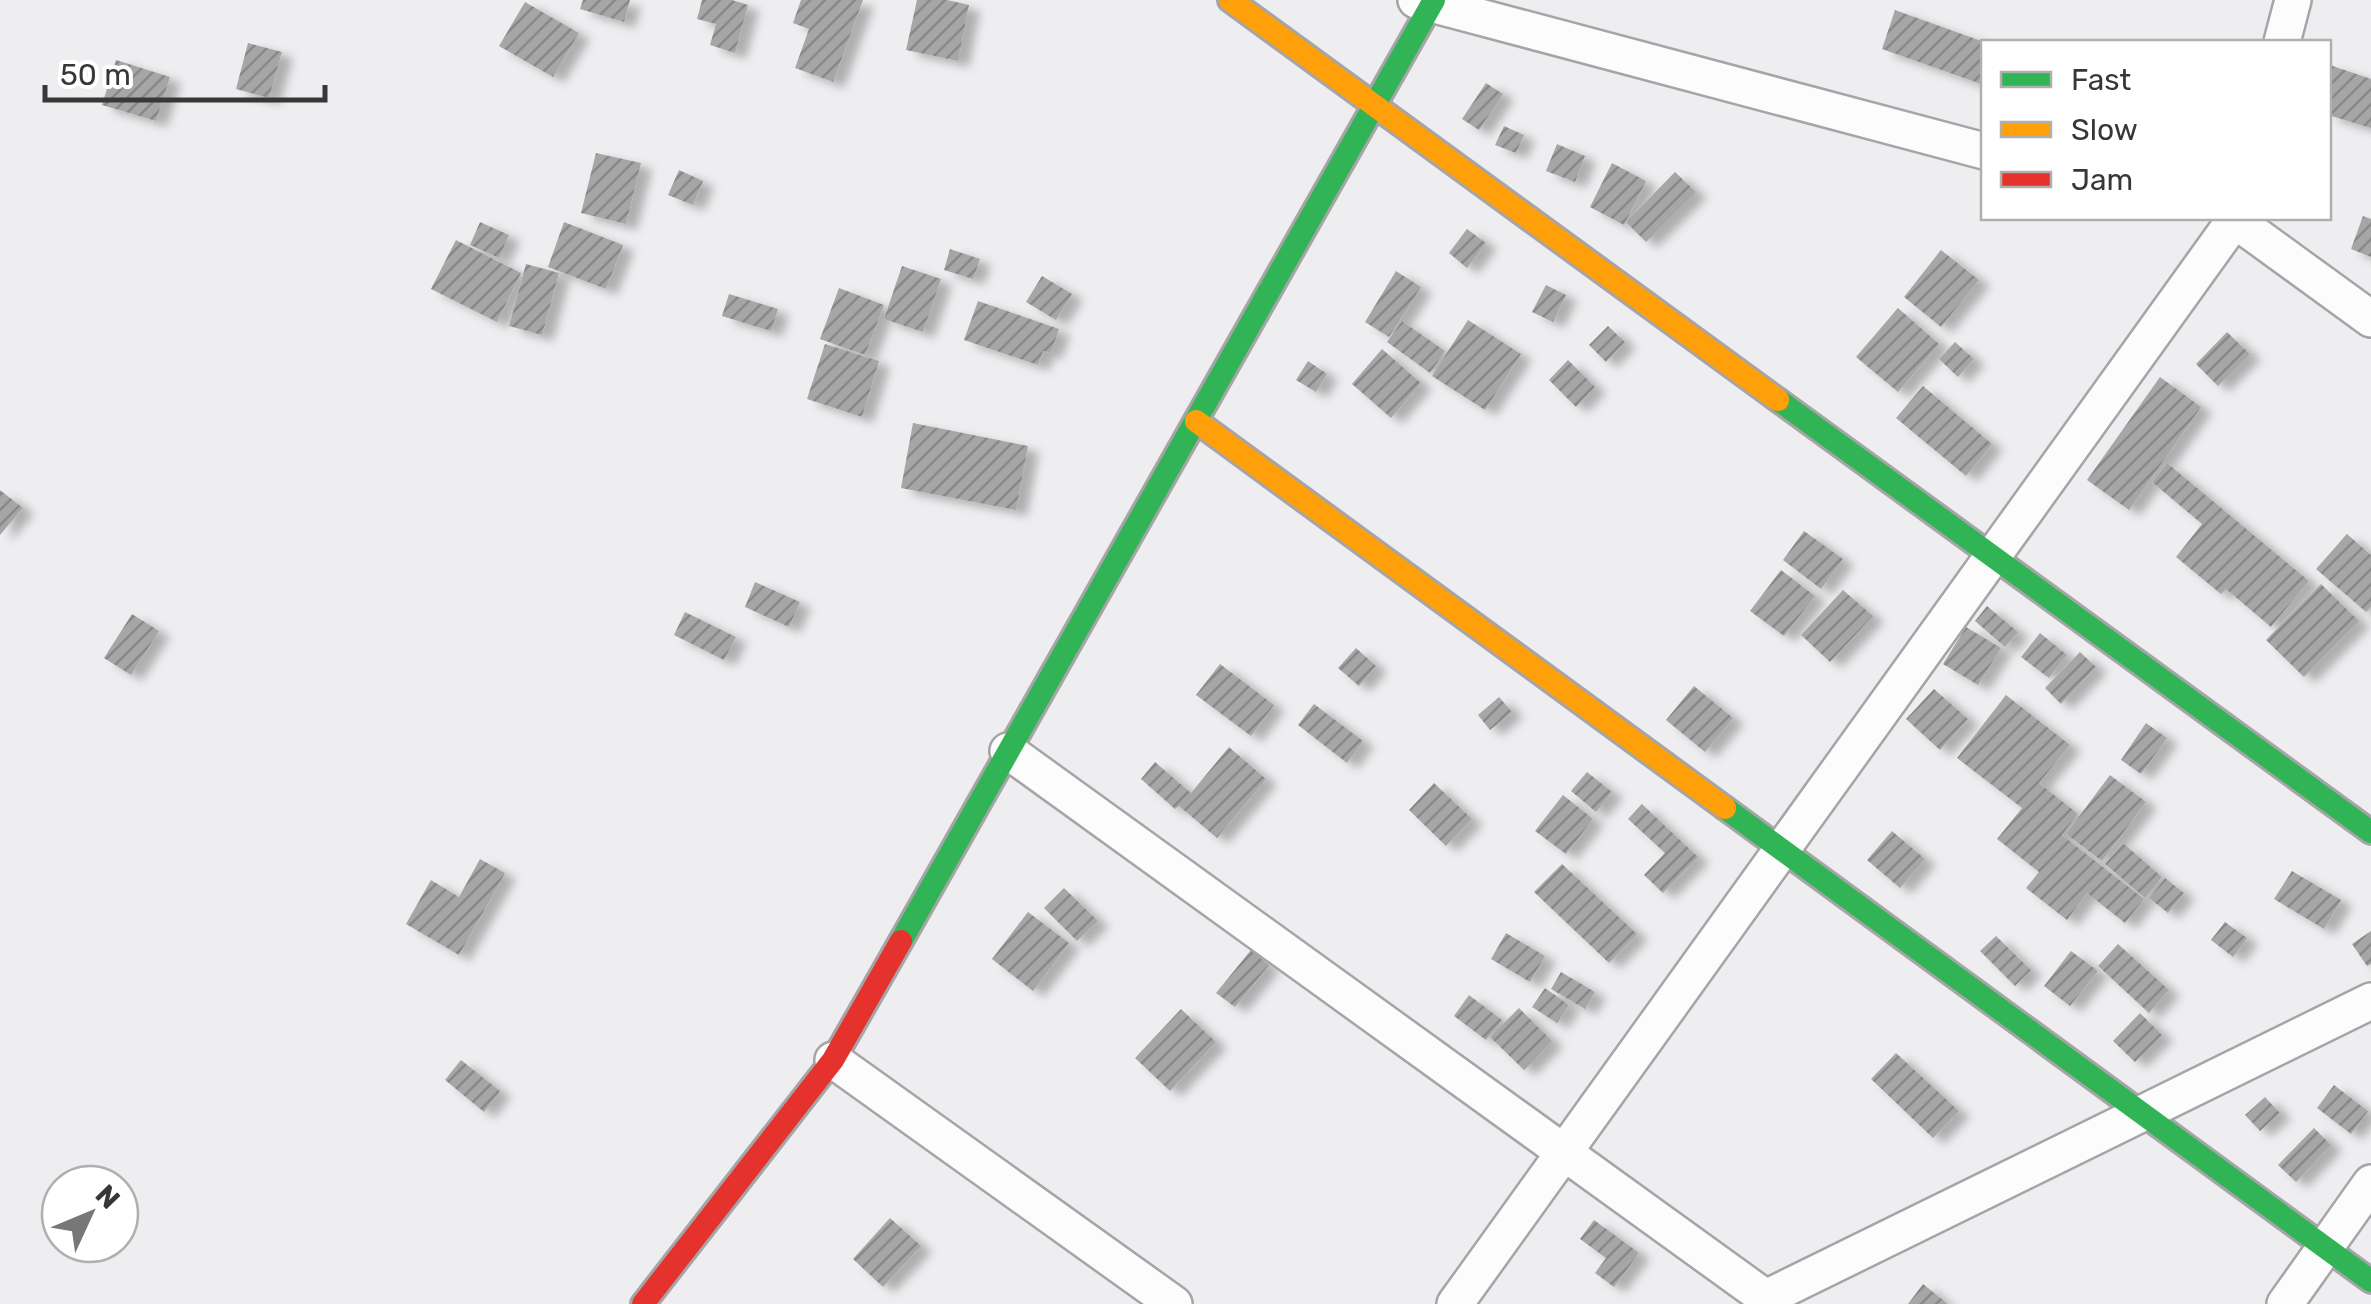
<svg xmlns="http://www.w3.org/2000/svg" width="2371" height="1304" font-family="Rubik,sans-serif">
  <defs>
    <pattern id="building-hatch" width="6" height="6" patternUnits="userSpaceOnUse" patternTransform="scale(2.5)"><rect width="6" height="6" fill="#a6a6a7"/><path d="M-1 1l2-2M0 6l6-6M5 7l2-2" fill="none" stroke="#888889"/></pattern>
    <filter id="shadow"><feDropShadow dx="11" dy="6" stdDeviation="5" flood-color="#0004"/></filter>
  </defs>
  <rect width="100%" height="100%" fill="#eeeef0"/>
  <!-- building -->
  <path fill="url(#building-hatch)" filter="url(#shadow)" d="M583 0H630L624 22 580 9Z
    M702 0H732L748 5 735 53 710 45 716 24 697 19Z
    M801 0H863L833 82 795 68 809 29 793 23Z
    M917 0H947L969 5 958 61 906 50Z
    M525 2 579 33 553 77 499 46Z
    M1895 10 1984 42V85L1882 49Z
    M248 43 282 52 269 98 236 89Z
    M116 60 170 77 156 121 102 105Z
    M2330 65 2371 79V128L2328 115Z
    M1486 83 1503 94 1479 130 1462 119Z
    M1504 126 1524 135 1516 153 1495 145Z
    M1557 144 1585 156 1575 182 1546 171Z
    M596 153 641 163 626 224 581 213Z
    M1612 163 1646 181 1624 225 1590 207Z
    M679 170 703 181 693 205 668 195Z
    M1675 172 1696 192 1646 242 1626 222Z
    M2363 216 2371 219V257L2351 249Z
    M480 222 509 235 499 258 470 245Z
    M564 222 623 245 606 289 548 267Z
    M1467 229 1486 243 1467 268 1449 253Z
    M456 240 521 273 497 322 431 289Z
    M950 249 980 259 973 279 944 270Z
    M1941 250 1979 280 1941 327 1904 297Z
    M526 264 559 273 542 335 509 326Z
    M902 266 941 279 923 332 884 319Z
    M1396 271 1421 287 1389 337 1365 322Z
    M1042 276 1072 294 1056 320 1026 302Z
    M1546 285 1566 295 1553 322 1532 312Z
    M839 288 884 305 865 355 820 339Z
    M729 294 778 309 771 331 722 316Z
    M978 301 1059 329 1051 353 1043 351 1038 365 964 340Z
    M1898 308 1939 344 1898 392 1856 357Z
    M1468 320 1521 354 1485 410 1432 376Z
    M1402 321 1445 351 1430 373 1387 342Z
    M1608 326 1625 342 1606 362 1589 345Z
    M2227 332 2250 354 2218 386 2196 364Z
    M1955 342 1974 359 1958 377 1939 359Z
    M825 344 879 361 862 417 807 399Z
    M1382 349 1421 383 1391 418 1352 384Z
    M1568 360 1595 387 1576 407 1549 380Z
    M1308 361 1327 374 1316 392 1296 380Z
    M2160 377 2201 407 2129 510 2087 480Z
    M1923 386 1992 444 1966 476 1896 418Z
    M913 423 1028 446 1016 510 901 488Z
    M2167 463 2309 581 2271 627 2226 589 2221 594 2176 557 2202 524 2152 482Z
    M0 490 23 508 0 535Z
    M1804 531 1843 559 1821 589 1783 560Z
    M2347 534 2371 555V607L2366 612 2316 569Z
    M1781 570 1815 596 1784 636 1750 611Z
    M755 582 800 602 789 627 745 607Z
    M2321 584 2359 621 2304 677 2266 640Z
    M1843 590 1873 616 1830 662 1801 635Z
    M1987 606 2018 632 2005 647 1975 621Z
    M685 612 736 637 724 660 674 635Z
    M132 614 159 631 131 675 104 658Z
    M1966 627 2001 648 1978 685 1943 664Z
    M2040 633 2067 655 2049 678 2021 657Z
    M1356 648 1376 666 1359 686 1338 668Z
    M2080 652 2096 667 2061 704 2045 688Z
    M1220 664 1274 705 1251 736 1196 695Z
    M1694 686 1733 718 1705 752 1666 720Z
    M1934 689 1968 719 1940 750 1906 719Z
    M2006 695 2070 745 2039 783 2078 814 2062 835 2144 899 2125 923 2087 893 2067 920 2026 888 2039 872 1997 839 2022 808 1957 758Z
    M1499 697 1512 712 1490 730 1478 715Z
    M1314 704 1363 741 1347 763 1298 725Z
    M2146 723 2167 738 2141 774 2121 760Z
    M1229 747 1266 779 1217 838 1179 806 1175 809 1141 779 1155 762 1191 793Z
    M1587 772 1612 792 1596 812 1571 791Z
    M2110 775 2146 802 2102 861 2066 834Z
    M1434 783 1472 819 1446 846 1409 810Z
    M1563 795 1593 819 1566 854 1535 831Z
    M1642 804 1698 857 1663 893 1644 875 1665 853 1628 819Z
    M1892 831 1925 859 1900 888 1867 860Z
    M2123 843 2162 877 2145 898 2105 864Z
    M480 859 505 873 459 955 406 924 431 880 459 897Z
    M1562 864 1637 934 1609 963 1534 892Z
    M2292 871 2341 900 2324 929 2274 899Z
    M2165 878 2184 893 2168 913 2149 898Z
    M1064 888 1098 921 1077 941 1044 908Z
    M1028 912 1069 943 1033 991 992 959Z
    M2225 922 2247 938 2233 957 2211 940Z
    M2371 931V964L2367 966 2352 944Z
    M1506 933 1545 956 1530 982 1491 959Z
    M1996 936 2031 970 2015 986 1980 951Z
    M2118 944 2169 990 2149 1013 2098 966Z
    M1251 950 1269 965 1235 1007 1216 993Z
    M2071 951 2098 971 2070 1006 2044 986Z
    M1561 972 1595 992 1585 1009 1551 989Z
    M1545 988 1569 1005 1557 1023 1532 1007Z
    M1469 995 1502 1020 1486 1040 1454 1016Z
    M1519 1008 1552 1041 1524 1070 1490 1037Z
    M1181 1009 1216 1042 1170 1091 1135 1058Z
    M2140 1013 2162 1035 2135 1062 2113 1041Z
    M1896 1053 1959 1111 1933 1138 1871 1079Z
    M461 1060 500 1091 484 1112 445 1080Z
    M2334 1085 2368 1111 2351 1134 2317 1108Z
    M2265 1097 2280 1113 2260 1131 2245 1115Z
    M2314 1128 2331 1145 2296 1182 2278 1165Z
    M890 1218 921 1246 883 1287 853 1259Z
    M1594 1220 1639 1253 1614 1287 1595 1273 1606 1258 1580 1239Z
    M1923 1284 1948 1304H1908Z"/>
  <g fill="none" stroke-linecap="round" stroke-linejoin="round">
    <!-- street casing -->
    <g stroke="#a5a5a7" stroke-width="40">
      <path id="street" d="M1416 0 1984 151
        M2282 42 2293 0
        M2232 218 2371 319
        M1008 751 1774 1304
        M833 1060 1174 1304
        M1766 1298 2371 1001
        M1455 1304 2236 218
        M2285 1304 2371 1183"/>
    </g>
    <!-- fast casing -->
    <g stroke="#a5a5a7" stroke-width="28">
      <path id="fast" d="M1778 400 2371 832
        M1725 808 2371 1281
        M901 941 1434 0"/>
    </g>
    <!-- slow casing -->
    <g stroke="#a5a5a7" stroke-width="28">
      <path id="slow" d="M1230 0 1778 400
        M1196 421 1725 808"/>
    </g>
    <!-- jam casing -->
    <g stroke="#a5a5a7" stroke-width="28">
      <path id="jam" d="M643 1304 833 1060 901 941"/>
    </g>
    <!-- street -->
    <use href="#street" stroke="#fcfcfd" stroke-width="35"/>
    <!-- fast -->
    <use href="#fast" stroke="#30b455" stroke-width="22"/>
    <!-- slow -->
    <use href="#slow" stroke="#ff9f0a" stroke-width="22"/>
    <!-- jam -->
    <use href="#jam" stroke="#e5322d" stroke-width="22"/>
  </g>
  <!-- legend -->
  <rect x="1981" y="40" width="350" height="180" fill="#ffffff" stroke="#afafaf" stroke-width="2.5"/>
  <rect x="2001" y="72" width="50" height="15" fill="#30b455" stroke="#afafaf" stroke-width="2.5"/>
  <text x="2071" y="90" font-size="30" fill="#373738">Fast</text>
  <rect x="2001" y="122" width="50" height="15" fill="#ff9f0a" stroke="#afafaf" stroke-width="2.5"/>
  <text x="2071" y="140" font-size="30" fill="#373738">Slow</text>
  <rect x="2001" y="172" width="50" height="15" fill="#e5322d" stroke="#afafaf" stroke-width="2.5"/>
  <text x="2071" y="190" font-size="30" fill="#373738">Jam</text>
  <!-- north arrow -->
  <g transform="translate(90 1214) rotate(46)"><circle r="48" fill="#ffffff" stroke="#afafaf" stroke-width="2.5"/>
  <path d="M0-8L18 38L0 25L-18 38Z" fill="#777778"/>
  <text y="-15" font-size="28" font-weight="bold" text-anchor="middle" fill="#373738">N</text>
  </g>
  <!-- scale -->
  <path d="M45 85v15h280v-15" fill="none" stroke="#373738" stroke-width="5"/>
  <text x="60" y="85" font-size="30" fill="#373738" stroke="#ffffff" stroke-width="8" paint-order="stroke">50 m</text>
</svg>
